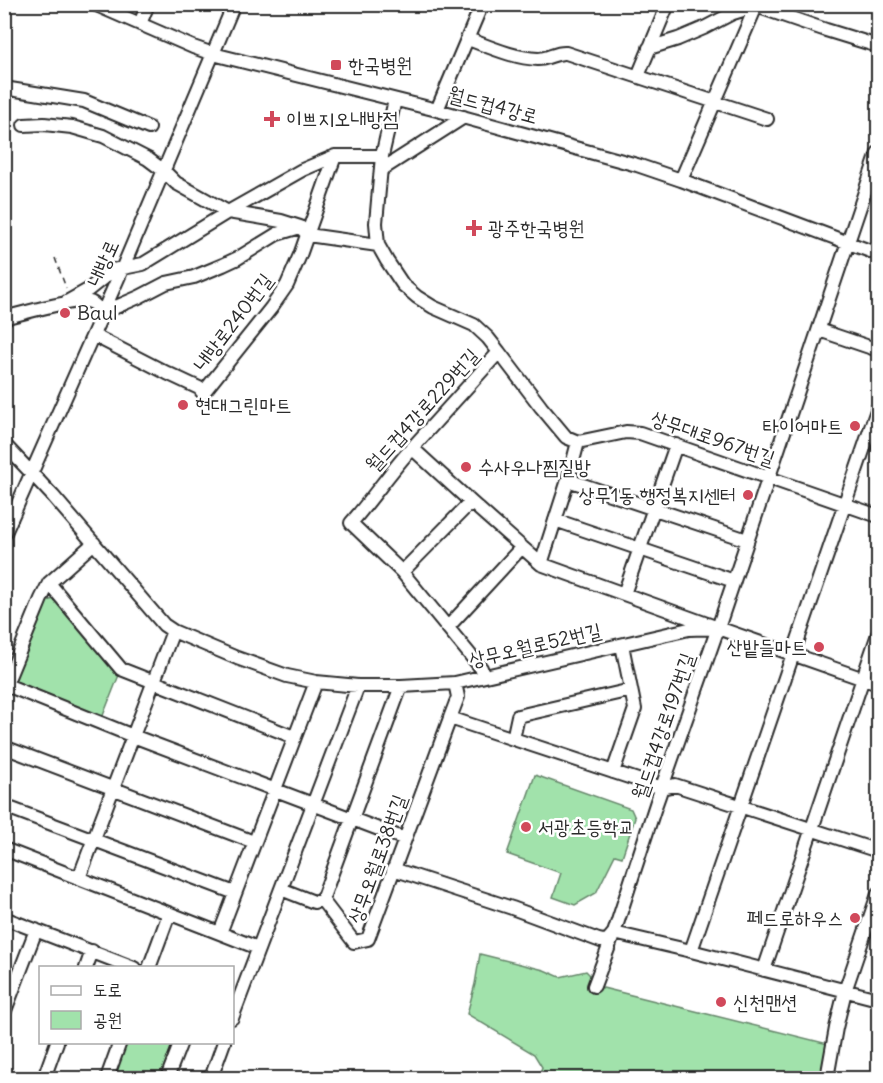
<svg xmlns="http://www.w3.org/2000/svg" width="883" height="1083" font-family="Delius,'Poor Story',sans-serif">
  <rect width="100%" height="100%" fill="#fff"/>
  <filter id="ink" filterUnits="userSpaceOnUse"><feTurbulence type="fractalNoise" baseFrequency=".0167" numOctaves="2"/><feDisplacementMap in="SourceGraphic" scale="12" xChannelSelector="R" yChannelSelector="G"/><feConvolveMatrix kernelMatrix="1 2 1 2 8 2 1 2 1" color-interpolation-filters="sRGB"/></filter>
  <g filter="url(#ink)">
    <!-- green -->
    <path fill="#a1e2ab" stroke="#66866b" stroke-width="1.5" d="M55 599 119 675 102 718 18 684 15 677 45 601Z
      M535 775 631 809 635 818 622 857 615 855 596 893 575 905 553 897 561 873 507 854Z
      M480 954 544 970 560 977 586 971 603 988 828 1044 822 1078H538L542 1067 534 1054 467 1014 475 984Z
      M125 1043H173L160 1078H120L112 1075Z"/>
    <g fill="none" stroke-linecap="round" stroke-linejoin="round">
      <!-- minor casing -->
      <g stroke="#2b2b2b" stroke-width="16">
        <path id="minor" d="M94 4 193 47 213 54 437 110 637 165 681 180 878 254
          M140 24 148 4
          M468 39C490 47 514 58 538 59 548 59 556 52 566 53L767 119
          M649 48 678 39 704 28 733 13 756 6 826 30 878 46
          M638 76 668 4
          M4 88 84 101 149 128
          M395 100 382 156 376 223 378 245 387 261 403 285 417 297 433 307 474 325 488 338 499 352C470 384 441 416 412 448 390 472 372 499 351 523L402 572 481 668 484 676
          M437 110 482 4
          M24 125 44 124 72 127 103 136 148 159 164 171 176 183 228 212 281 221 300 227 308 235 378 245
          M381 170 464 117
          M681 180 757 4
          M65 303 88 290 113 270 143 264 228 212 302 170 335 156H382
          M4 318C19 314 81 296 92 303 96 305 99 310 102 313L139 297 166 283 194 277 223 265 238 258 277 234 300 227
          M819 330 878 350
          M93 335 167 373 199 388 203 393 271 308 287 285 300 255 335 156
          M499 352 541 407 566 437 578 442 626 432 640 433 878 516
          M4 444 53 496 164 625 173 631 237 658 287 676 316 682 358 686H401L455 683 689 629 718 628
          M412 448 471 502 541 564 718 628 878 684
          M568 480 747 540
          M555 520 734 581
          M4 535 123 267 234 4
          M541 564 568 480 578 442
          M402 572 471 502
          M49 583 121 669 294 737
          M624 594 676 445
          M448 627 522 547
          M4 684 133 736 405 839
          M401 686 322 900 354 942 368 939 450 718 662 788 675 785 878 851
          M4 689 41 599 49 583 94 543
          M450 718 458 697 455 683
          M513 739 518 716 631 690
          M4 747 254 842
          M613 772 635 709 622 645
          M4 806 235 893
          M4 849 258 948
          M393 869 512 908 601 941 608 940 614 933 691 951 878 999
          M79 878 173 631
          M281 889 314 902 322 900
          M4 918 134 968
          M220 933 316 682
          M691 951 878 407
          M86 968 92 951
          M149 968 169 914
          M764 970 878 634
          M594 986 614 933 656 804 718 628 878 153
          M4 1013 36 930
          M232 1018 358 686
          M4 1077 7 1078
          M44 1078 57 1042
          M107 1078 120 1042
          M167 1078 181 1042
          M211 1078 224 1042
          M827 1078 836 1028 845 991 878 894"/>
      </g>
      <!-- path -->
      <path stroke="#2b2b2b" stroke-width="1.5" stroke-dasharray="6 4.5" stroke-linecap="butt" d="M55 258 66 288"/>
      <!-- minor -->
      <use href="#minor" stroke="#fff" stroke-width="12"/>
    </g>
  </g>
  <!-- markers -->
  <g fill="#d1495b" stroke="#fff" stroke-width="2">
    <rect x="330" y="59" width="12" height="12" rx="3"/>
    <path d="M269 110h6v6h6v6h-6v6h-6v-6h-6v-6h6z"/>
    <path d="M471 219h6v6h6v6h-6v6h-6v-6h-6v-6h6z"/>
    <circle cx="65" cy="313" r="6"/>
    <circle cx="183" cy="405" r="6"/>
    <circle cx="855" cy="426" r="6"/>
    <circle cx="466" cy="467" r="6"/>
    <circle cx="748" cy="495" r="6"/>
    <circle cx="819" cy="647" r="6"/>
    <circle cx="526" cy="827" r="6"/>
    <circle cx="855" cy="918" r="6"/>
    <circle cx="721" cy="1002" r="6"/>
  </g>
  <g text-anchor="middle" stroke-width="5" stroke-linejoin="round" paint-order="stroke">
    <!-- poi labels -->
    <g font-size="20" fill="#2b2b2b" stroke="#fff" text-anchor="start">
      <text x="348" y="72">한국병원</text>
      <text x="286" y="126">이쁘지오내방점</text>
      <text x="488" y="235">광주한국병원</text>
      <text x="77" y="320">Baul</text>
      <text x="195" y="412">현대그린마트</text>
      <text x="843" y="433" text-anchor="end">타이어마트</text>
      <text x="478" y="474">수사우나찜질방</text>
      <text x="736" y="502" text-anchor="end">상무1동 행정복지센터</text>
      <text x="807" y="654" text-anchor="end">산밭들마트</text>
      <text x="538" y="834">서광초등학교</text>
      <text x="843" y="925" text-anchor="end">페드로하우스</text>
      <text x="733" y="1009">신천맨션</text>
    </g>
    <!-- street labels -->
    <g font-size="20" fill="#2b2b2b" stroke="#fff">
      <text transform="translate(493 105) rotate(15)" y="7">월드컵4강로</text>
      <text transform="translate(103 263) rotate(-66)" y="7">내방로</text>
      <text transform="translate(233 322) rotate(-53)" y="7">내방로240번길</text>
      <text transform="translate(422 410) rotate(-48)" y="7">월드컵4강로229번길</text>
      <text transform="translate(713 438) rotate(19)" y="7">상무대로967번길</text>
      <text transform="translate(535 645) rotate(-13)" y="7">상무오월로52번길</text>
      <text transform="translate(663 726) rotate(-71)" y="7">월드컵4강로197번길</text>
      <text transform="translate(377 859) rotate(-70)" y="7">상무오월로38번길</text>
    </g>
  </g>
  <!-- margin -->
  <rect width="883" height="1083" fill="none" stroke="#fff" stroke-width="24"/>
  <rect x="12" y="12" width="859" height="1059" fill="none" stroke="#2b2b2b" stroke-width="2" filter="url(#ink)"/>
  <!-- legend -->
  <rect x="39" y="966" width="195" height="78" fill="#ffffff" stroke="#aaaaaa" stroke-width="1.5"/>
  <rect x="51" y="986" width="30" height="9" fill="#ffffff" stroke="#aaaaaa" stroke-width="1.5"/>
  <text x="93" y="996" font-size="18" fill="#2b2b2b">도로</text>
  <rect x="51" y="1011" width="30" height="18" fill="#a1e2ab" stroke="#aaaaaa" stroke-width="1.5"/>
  <text x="93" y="1026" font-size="18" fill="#2b2b2b">공원</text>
</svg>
